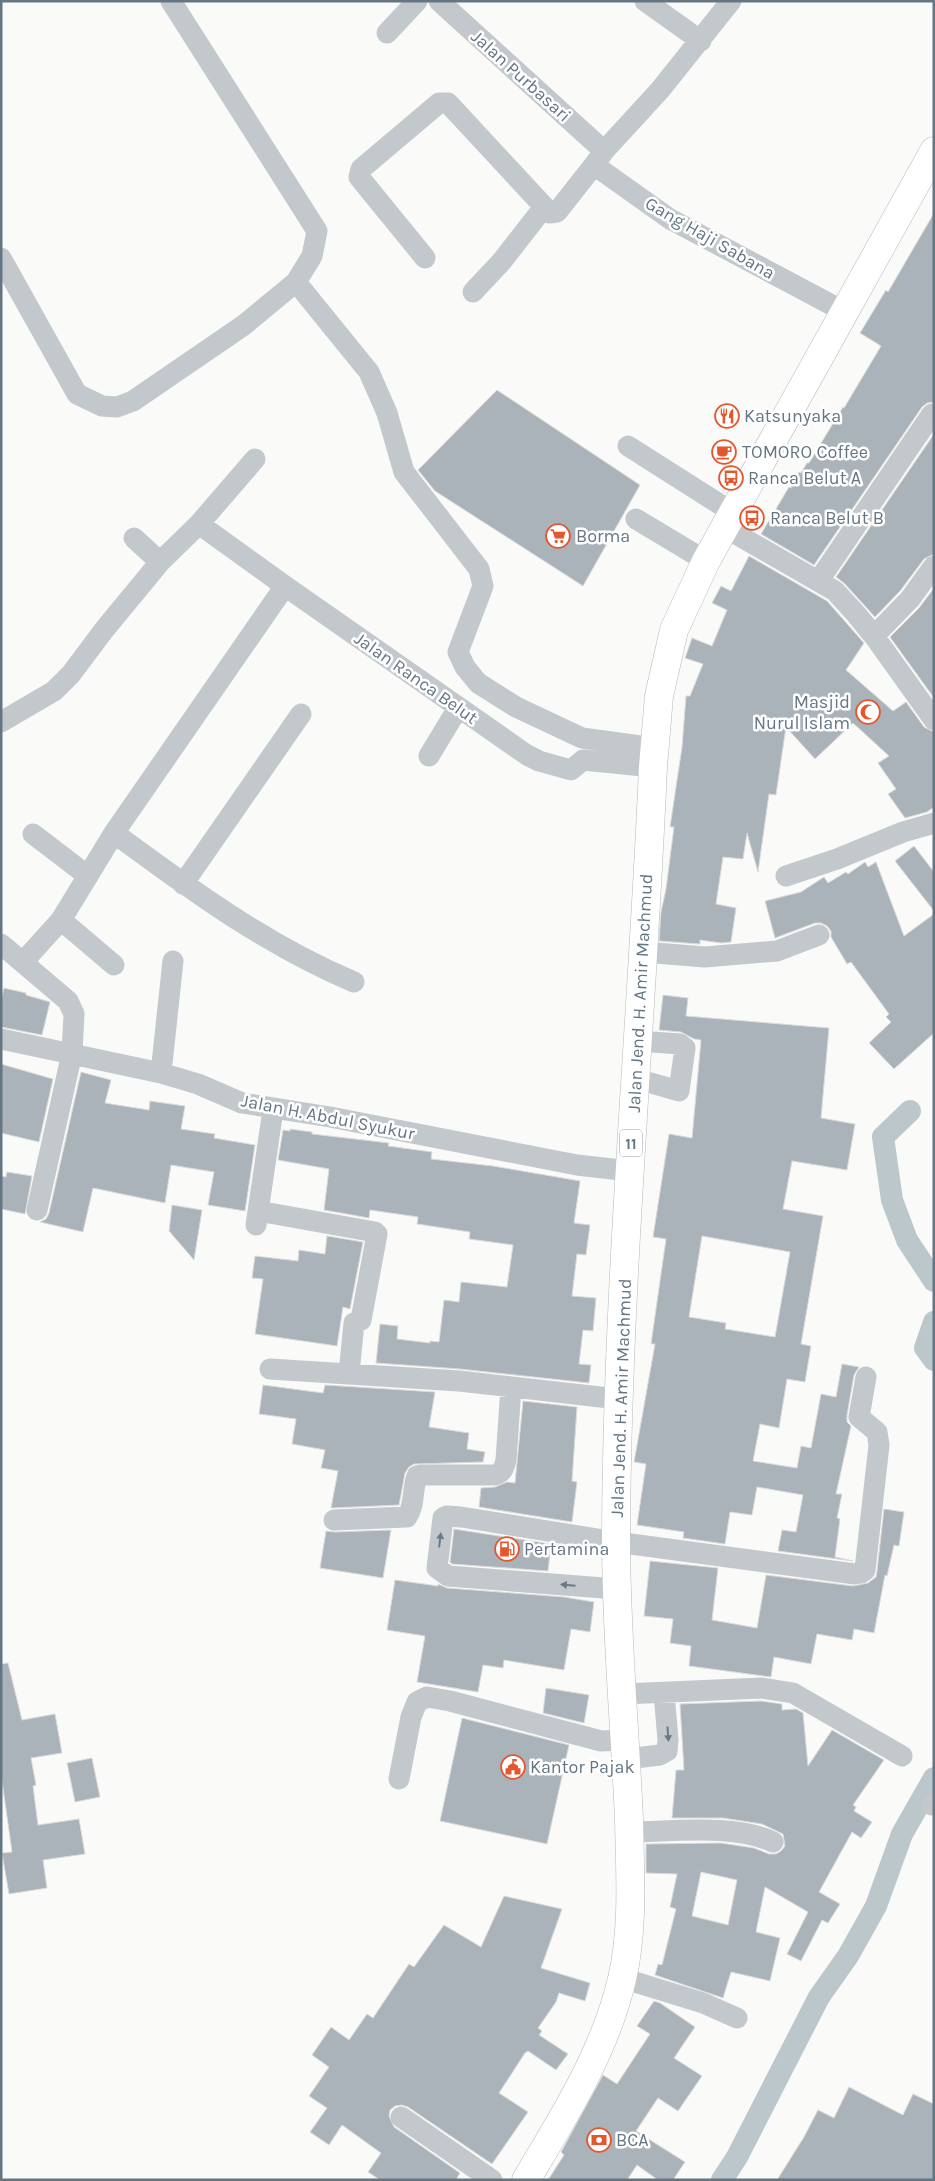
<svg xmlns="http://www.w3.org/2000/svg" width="935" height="2181" font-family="Karla,sans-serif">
  <rect width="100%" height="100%" fill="#fafaf8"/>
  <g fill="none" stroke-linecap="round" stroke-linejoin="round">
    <!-- canal -->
    <path stroke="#bbc7cb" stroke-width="22" d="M910 1111 883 1137 892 1200 907 1240 934 1281
      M934 1322 925 1348 934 1360
      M722 2180 737 2157 819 1997 848 1956 876 1906 902 1834 934 1778"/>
  </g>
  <!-- building -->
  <path fill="#aab3b9" stroke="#dcdcda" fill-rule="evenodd" d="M934 213V402L927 403 922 407 814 565 761 534 789 487 791 488 799 472 801 473 807 463H809L843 407 844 408 881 346 860 333 886 290 888 292Z
    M497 390 640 485 583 586 435 491 418 470Z
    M934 434V554L924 559 900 591 875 617 844 583 836 577Z
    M749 556 827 601 864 643 846 670 893 711 906 702 924 727 934 732V807L927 812 905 818 888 794 896 789 878 763 889 756 853 723 815 759 786 727 776 795 769 794 758 872 747 833 743 859 723 857 716 904 736 908 731 942 721 943 700 940V944L659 941 661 912 666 889 674 827H670L682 747 686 696H690L703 664 685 658 692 638 712 646 727 610 712 603 721 586 731 591Z
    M934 588V698L890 637 919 608Z
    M914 846 934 872V911L895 861Z
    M865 862 868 867 876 862 904 936 934 914V1033L894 1069 869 1043 891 1022 886 1017 889 1014 851 962 847 964 831 937V931L827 926 821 923H815L775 938 765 901 801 892 824 877 828 883 846 872 848 874Z
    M4 988 26 993V995L50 1002 42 1035 1 1027V1001Z
    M663 995 688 998 686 1016 829 1028 821 1118 855 1124 847 1170 792 1161 783 1209 823 1216 801 1344 811 1346 805 1382 787 1379 779 1428 760 1424 753 1461 797 1468 801 1446 811 1448 821 1394 836 1397 842 1364 859 1367 854 1375 847 1415V1422L851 1426 836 1494H842L837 1518 840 1519 835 1557 853 1561 778 1551 782 1530 796 1532 803 1495 757 1487 752 1515 730 1512 725 1544 683 1538 684 1532 637 1525 646 1464 634 1462 655 1344H651L666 1239 653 1237 669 1134 692 1138 701 1040 694 1039 681 1032 659 1030ZM702 1236 790 1252 775 1337 725 1329 726 1323 689 1317Z
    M1 1064 53 1079 39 1142 1 1133Z
    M81 1072 111 1080 105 1103 149 1110 150 1101 185 1106 181 1129 215 1134 214 1138 255 1145 245 1211 208 1205 214 1172 171 1165 165 1203 93 1188 83 1232 40 1222 46 1219 49 1213Z
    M290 1129 312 1132V1134L389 1143 388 1146 432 1152 431 1159 493 1166 580 1181 574 1223 590 1225 586 1255 577 1254 572 1296 596 1298 593 1331 583 1330 579 1364 591 1365 589 1383 460 1369 376 1363 380 1324 398 1326 397 1339 430 1343V1341L439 1342 444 1300 459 1302 461 1282 507 1287 513 1245 469 1239 470 1232 417 1224 418 1217 370 1210 369 1218 324 1210 329 1169 278 1160 283 1130 290 1131Z
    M7 1172 32 1176 25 1214 1 1209V1176L6 1177Z
    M172 1205 202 1210 194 1260 169 1231Z
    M327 1236 363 1242 350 1309 343 1307 337 1346 255 1334 263 1279 252 1278 255 1256 298 1261 299 1250 325 1254Z
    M263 1385 323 1393 325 1385 435 1392 429 1427 469 1433 467 1449 485 1452 483 1462 414 1464 409 1467 405 1473 399 1505 331 1508 338 1471 321 1468 325 1450 292 1444 296 1419 259 1414Z
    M523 1401 577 1407 572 1481 577 1482 572 1522 479 1507 481 1488 495 1487 507 1482 515 1483Z
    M884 1509 904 1512 899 1546 894 1545 887 1576 885 1575 874 1633 854 1629 852 1640 817 1634 811 1664 774 1657 771 1677 689 1666 691 1646 670 1643 673 1619 644 1616 650 1561 718 1568 712 1620 757 1628 766 1575 853 1586 868 1583 876 1577 877 1571Z
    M454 1529 551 1544 548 1571 452 1564 450 1562Z
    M391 1530 383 1578 320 1568 326 1531 335 1532Z
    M395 1580 438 1586V1584L447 1588 564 1597 594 1602 590 1632 571 1629 564 1670 504 1660 503 1668 483 1665 478 1692 417 1682 425 1636 387 1630Z
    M8 1663 22 1720 55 1714 62 1753 31 1758 36 1785 33 1786 38 1825 79 1819 85 1854 43 1860 47 1888 9 1894 2 1853 12 1852 1 1774V1664Z
    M546 1688 589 1695 584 1723 543 1713Z
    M761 1701 782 1704V1710L796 1709 803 1713 808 1766 832 1730 884 1760 853 1805 856 1807 854 1811 872 1822 861 1838 852 1832 819 1892 840 1904 828 1923 822 1920 801 1961 787 1954 808 1912 765 1887 756 1932 780 1938 770 1981 731 1972 723 1998 655 1975 658 1964 662 1965 676 1909 670 1907 677 1874 646 1873V1844L721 1843 754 1848 769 1854H776L781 1851 785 1846 783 1834 762 1824 723 1818H672L676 1770H684L680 1704ZM701 1872 737 1880 728 1925 692 1916Z
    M462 1718 569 1745 547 1844 440 1821Z
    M92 1758 100 1797 75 1802 67 1763Z
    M504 1896 562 1909 541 1968 590 1983 585 2001 559 1993 556 2002 538 2028 542 2031 539 2035 568 2054 556 2070 528 2051 525 2053 499 2093 528 2112 492 2164 408 2107 402 2105 395 2106 390 2110 389 2116 394 2127 460 2173 456 2180H380L368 2172 381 2153 342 2125 329 2145 310 2132 327 2108 309 2096 329 2067 312 2055 331 2027 349 2040 367 2014 373 2018 409 1964 414 1967 444 1925 481 1947Z
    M654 2001 660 2003 695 2027 674 2058 702 2076 678 2111 658 2098 636 2131 685 2162 673 2180H658L637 2165 627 2180H548L564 2155 561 2152 603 2075 617 2084 650 2034 637 2026Z
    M849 2087 903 2115 913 2094 934 2104V2180H777L804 2137 818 2110 834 2118Z"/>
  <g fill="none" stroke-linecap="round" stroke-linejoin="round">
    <!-- highway casing -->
    <g stroke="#b4b9bd" stroke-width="29">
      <path id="highway" d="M526 2180C564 2116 605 2052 622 1979 634 1928 630 1872 629 1820 625 1727 616 1633 616 1539 617 1281 642 1025 653 767L659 696 674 630 706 561 934 151"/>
    </g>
    <!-- minor -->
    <path stroke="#c3c8cc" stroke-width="21" d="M171 1 317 231 312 256 296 282
      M439 1 604 151
      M645 1 701 41
      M731 1 660 90 604 151 594 165 670 219 845 312
      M387 33 417 1
      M1 258 77 394 102 406 117 407 133 401 244 325 296 282 369 372 387 413 404 472 479 569 483 586 458 652 465 667 478 683 516 707 582 738 655 748
      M425 258 359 177 361 169 439 103H448L550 213 557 212 594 165
      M473 292 502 261 544 207
      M628 446 732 512
      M636 519 706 561
      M199 524 285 586 527 755 539 761 571 770 583 760 653 767
      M724 527 835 591 856 614 874 636 934 720
      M134 538 160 562
      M819 580 932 414
      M874 636 910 599 934 566
      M1 722 54 691 71 674 104 630 160 562 199 524 255 459
      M429 756 458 708
      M114 833C190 889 266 945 354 982
      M33 834 88 876
      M786 876 837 859 903 832 934 823
      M183 884 301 714
      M61 920 114 965
      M1 944 68 1001 74 1014 72 1053 37 1210
      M643 952 705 957 777 951 819 935
      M23 962 61 920 114 833 285 586
      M1 1039 161 1073 198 1084 242 1103 330 1117 577 1165 630 1171
      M161 1073 173 961
      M635 1082 651 1083 679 1091 685 1048 680 1044 638 1041
      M258 1211 375 1232 377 1234 361 1320 354 1323 349 1373
      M256 1225 273 1110
      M270 1369 459 1381 618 1399
      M334 1520 407 1517C415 1505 412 1490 417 1476L421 1475H495C503 1472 504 1468 506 1460L511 1387
      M617 1589 448 1576 437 1568 443 1518 447 1516 461 1517 616 1542 855 1574 861 1573 865 1570 879 1445 877 1432 859 1417 866 1377
      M623 1694 762 1688 793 1693 902 1756
      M626 1759 660 1755 667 1751 668 1740 664 1693
      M399 1779 411 1717 417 1702 427 1697 450 1701 601 1741 625 1740
      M932 1805H934
      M629 1832C672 1832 734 1823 773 1842
      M622 1978 703 2003 737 2018
      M401 2117 492 2180"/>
    <!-- highway -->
    <use href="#highway" stroke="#fff" stroke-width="28"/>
  </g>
  <!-- one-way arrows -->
  <defs><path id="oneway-solid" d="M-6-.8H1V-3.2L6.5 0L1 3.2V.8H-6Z" transform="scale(1.25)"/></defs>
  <g fill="#6a7a87">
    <use href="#oneway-solid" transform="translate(440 1540) rotate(-83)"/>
    <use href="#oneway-solid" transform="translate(568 1585) rotate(-175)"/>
    <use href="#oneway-solid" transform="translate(668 1734) rotate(86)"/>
  </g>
  <!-- icons -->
  <defs>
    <g id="restaurant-ring" transform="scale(1.25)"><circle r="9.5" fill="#fff" stroke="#e4572e" stroke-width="1.5"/><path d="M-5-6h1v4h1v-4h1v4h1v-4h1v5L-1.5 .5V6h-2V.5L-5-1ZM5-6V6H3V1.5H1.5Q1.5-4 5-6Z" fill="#e4572e"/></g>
    <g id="cafe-ring" transform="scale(1.25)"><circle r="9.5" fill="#fff" stroke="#e4572e" stroke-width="1.5"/><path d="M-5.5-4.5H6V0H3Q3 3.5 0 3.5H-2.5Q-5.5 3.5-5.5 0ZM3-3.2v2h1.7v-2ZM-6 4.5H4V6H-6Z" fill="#e4572e"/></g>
    <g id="bus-ring" transform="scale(1.25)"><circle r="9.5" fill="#fff" stroke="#e4572e" stroke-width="1.5"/><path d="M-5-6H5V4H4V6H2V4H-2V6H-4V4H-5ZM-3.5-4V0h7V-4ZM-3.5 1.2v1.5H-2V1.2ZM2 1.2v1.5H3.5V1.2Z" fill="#e4572e"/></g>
    <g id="supermarket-ring" transform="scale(1.25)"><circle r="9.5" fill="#fff" stroke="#e4572e" stroke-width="1.5"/><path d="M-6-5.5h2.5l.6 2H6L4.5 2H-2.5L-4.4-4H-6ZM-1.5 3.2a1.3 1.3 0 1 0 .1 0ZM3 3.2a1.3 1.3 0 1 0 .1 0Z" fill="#e4572e"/></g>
    <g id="mosque-ring" transform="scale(1.25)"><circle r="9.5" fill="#fff" stroke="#e4572e" stroke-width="1.5"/><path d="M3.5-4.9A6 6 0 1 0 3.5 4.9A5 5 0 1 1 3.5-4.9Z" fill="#e4572e"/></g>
    <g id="fuel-ring" transform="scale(1.25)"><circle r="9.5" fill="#fff" stroke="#e4572e" stroke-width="1.5"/><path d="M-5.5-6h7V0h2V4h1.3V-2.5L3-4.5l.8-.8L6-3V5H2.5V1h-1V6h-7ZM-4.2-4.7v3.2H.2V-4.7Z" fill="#e4572e"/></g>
    <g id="civic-ring" transform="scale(1.25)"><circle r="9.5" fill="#fff" stroke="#e4572e" stroke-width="1.5"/><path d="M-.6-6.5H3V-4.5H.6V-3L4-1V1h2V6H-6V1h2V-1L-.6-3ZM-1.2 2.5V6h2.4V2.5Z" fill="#e4572e"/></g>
    <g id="bank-ring" transform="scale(1.25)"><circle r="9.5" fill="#fff" stroke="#e4572e" stroke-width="1.5"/><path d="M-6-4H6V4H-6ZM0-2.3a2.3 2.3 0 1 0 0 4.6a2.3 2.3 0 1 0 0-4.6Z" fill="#e4572e"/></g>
  </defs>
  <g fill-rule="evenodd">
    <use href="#restaurant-ring" x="727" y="416"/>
    <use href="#cafe-ring" x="724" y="452"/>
    <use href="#bus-ring" x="731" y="478"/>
    <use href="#bus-ring" x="752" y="518"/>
    <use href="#supermarket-ring" x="558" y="536"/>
    <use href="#mosque-ring" x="868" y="712"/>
    <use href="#fuel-ring" x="507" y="1549"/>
    <use href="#civic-ring" x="513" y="1767"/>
    <use href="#bank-ring" x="599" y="2140"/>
  </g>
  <g text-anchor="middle" stroke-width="5" stroke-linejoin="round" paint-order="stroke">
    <!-- shield labels -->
    <rect fill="#fff" stroke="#939fa8" stroke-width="1" x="620" y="1129.5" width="22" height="27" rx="4"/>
    <g font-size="16" font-weight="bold" fill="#657683">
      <text x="631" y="1149">11</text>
    </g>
    <!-- street labels -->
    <g font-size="18" fill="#657683" stroke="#fff">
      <text transform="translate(521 76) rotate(42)" y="6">Jalan Purbasari</text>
      <text transform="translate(710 238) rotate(30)" y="6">Gang Haji Sabana</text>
      <text transform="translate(416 678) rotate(35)" y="6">Jalan Ranca Belut</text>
      <text transform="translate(640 993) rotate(-87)" y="6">Jalan Jend. H. Amir Machmud</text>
      <text transform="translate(328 1117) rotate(11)" y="6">Jalan H. Abdul Syukur</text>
      <text transform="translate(621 1398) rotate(-88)" y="6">Jalan Jend. H. Amir Machmud</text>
    </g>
    <!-- poi labels -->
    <g font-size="18" fill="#657683" stroke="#fff" text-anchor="start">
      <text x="744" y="422">Katsunyaka</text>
      <text x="742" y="458">TOMORO Coffee</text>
      <text x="748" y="484">Ranca Belut A</text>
      <text x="770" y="524">Ranca Belut B</text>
      <text x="576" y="542">Borma</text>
      <text x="850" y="708" text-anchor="end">Masjid<tspan x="850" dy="21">Nurul Islam</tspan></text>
      <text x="524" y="1555">Pertamina</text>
      <text x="530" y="1773">Kantor Pajak</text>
      <text x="616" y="2146">BCA</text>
    </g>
  </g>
  <!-- border -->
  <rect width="935" height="2181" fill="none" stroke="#657683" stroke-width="5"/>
</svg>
